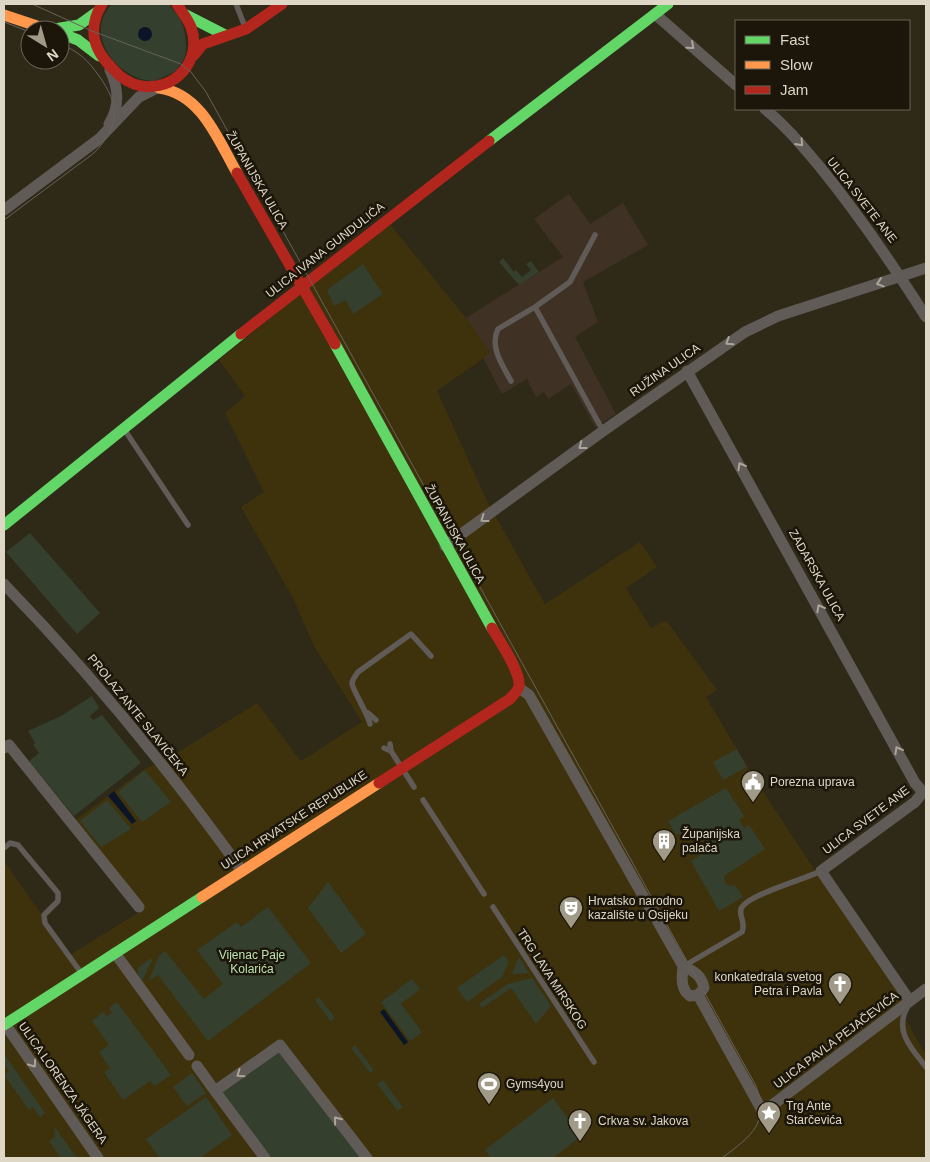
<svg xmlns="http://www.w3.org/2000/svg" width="930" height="1162" font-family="Helvetica,sans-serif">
  <rect width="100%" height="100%" fill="#2f2918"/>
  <!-- built -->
  <path fill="#3e320d" d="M389 223 466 318 491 353 437 391 488 503 545 604 640 542 657 567 626 588 651 628 666 620 717 690 706 697 751 773 818 875 913 1003 902 1013 926 1055V1158H4V861L70 955 144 909 74 821 145 769 177 753 257 703 301 761 362 722 315 648 293 598 241 507 264 492 225 413 245 396 219 360Z"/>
  <!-- industrial -->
  <path fill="#3f3224" d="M569 194 590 224 623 203 648 245 583 282 598 322 575 337 616 414 595 427 571 384 548 399 544 392 536 397 527 379 502 394 483 358 490 352 466 318 563 257 534 219Z"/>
  <!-- green -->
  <path fill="#343f2e" d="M112 4H168C182 18 186 29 186 48 186 57 183 61 178 68 174 73 170 74 165 76 161 78 155 82 151 81 116 78 83 33 112 4Z
    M503 258 514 272 516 270 522 277 531 270 526 264 531 261 539 272 519 285 499 262Z
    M363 264 383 294 353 314 346 300 334 306 327 290Z
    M30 533 100 613 77 634 6 552Z
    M92 696 99 708 90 716 93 720 102 715 141 763 74 816 29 761 39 753 33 745 35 743 28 731 61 716Z
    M737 749 747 767 723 780 713 762Z
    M145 770 171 802 142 822 118 792Z
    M726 788 744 816 739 820 744 828 749 825 765 849 724 876 725 883 730 886 735 885 743 897 719 911 691 861C703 854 708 847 701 834L689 830 676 835 668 821Z
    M107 800 131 829 101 847 80 821Z
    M328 882 366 934 341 953 308 908Z
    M268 907 311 963 208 1041 158 975 148 982 159 956 165 951 204 999 223 984 197 950 237 922 241 927Z
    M504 955 509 962 502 977 467 1002 457 988Z
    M519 957 529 973 512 974Z
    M151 958 152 961 142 981 138 976V968Z
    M532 978 551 1006 536 1024 511 988 482 1008 479 1004 508 984Z
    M412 979 420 989 401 1004 422 1032 410 1041 381 1002Z
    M319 997 335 1018 330 1021 315 1000Z
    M117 1002 171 1075 155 1086 150 1081 123 1100 104 1072 110 1068 99 1052 109 1045 92 1021 103 1012 107 1016 112 1013 109 1008Z
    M355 1045 374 1070 370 1073 351 1048Z
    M278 1048 362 1158H272L220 1091Z
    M4 1054 45 1113 40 1117 33 1107 29 1110 4 1075 9 1071 4 1063Z
    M192 1073 206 1093 187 1106 173 1087Z
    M383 1080 403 1107 398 1111 377 1084Z
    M206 1097 232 1135 200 1158H160L146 1139Z
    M553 1098 581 1136 553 1158H491L485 1150Z
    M54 1126 77 1158H61L49 1141 55 1137Z"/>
  <!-- water -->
  <path fill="#0c1527" d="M138 34a7 7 0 1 1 14 0a7 7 0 1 1-14 0Z
    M114 791 136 821 132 824 108 796Z
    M384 1009 408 1042 404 1045 380 1012Z"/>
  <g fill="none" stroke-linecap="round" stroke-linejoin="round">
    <!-- lane -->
    <path stroke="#605b57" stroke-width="5.5" d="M236 4 245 27
      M535 307 603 431
      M511 381C503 366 489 347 498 329L535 307 570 282 595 235
      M124 429 188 525
      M368 713 376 720
      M370 724C368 714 352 689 352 683 353 678 356 675 358 672L411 634 431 656
      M390 744 391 751 414 787
      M384 748 391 751
      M423 800 484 894
      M4 848 10 843 18 845 58 893V901L44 915 45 923 82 974
      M493 907 594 1062
      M684 966 742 932C746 923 739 917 741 909 746 895 806 879 821 871
      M907 1008C894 1031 912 1049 926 1067"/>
    <!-- street -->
    <path stroke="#605b57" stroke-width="11" d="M655 14 736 85
      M765 109C786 126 803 147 820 167 859 215 893 265 926 317
      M109 124C120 106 119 89 110 70
      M4 210 99 139 139 97 157 88
      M687 371 915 783 923 792
      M445 546 603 431 745 332 778 316 926 268
      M4 584C90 673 169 769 242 871
      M519 688 529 695 683 966
      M4 748 9 745 139 907
      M115 953 189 1055
      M683 966C694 971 702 976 704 988L698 995 690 996C680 989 682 977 683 966Z
      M698 995 763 1112 926 989
      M910 1001 821 871 915 802 923 792
      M5 1024 98 1158
      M197 1066 215 1091
      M265 1158 215 1091 280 1045 367 1158"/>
    <!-- fast -->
    <path stroke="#63d668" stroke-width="11" d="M186 15 225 35
      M48 30 79 25 97 12
      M60 33 78 40 99 56
      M489 141 668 4
      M335 344 492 628
      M4 525 241 334
      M4 1025 202 897"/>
    <!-- slow -->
    <path stroke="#ff974d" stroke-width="11" d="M4 15 49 30
      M159 88C202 94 218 140 237 173
      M202 897 379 783"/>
    <!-- jam -->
    <path stroke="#b3261e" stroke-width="11" d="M102 4C87 29 93 49 112 68 119 76 130 84 141 86 175 92 203 60 191 27 188 19 181 11 177 4
      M194 55 203 44 246 29 282 4
      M237 173 335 344
      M241 334 489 141
      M379 783 510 699C513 695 518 691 519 686 521 672 499 640 492 628"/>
    <!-- tram -->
    <path stroke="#66625b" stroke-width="1" d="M32 4 92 31 181 64 191 72 206 92 755 1084C772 1122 750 1137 722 1158
      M4 22 30 32
      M4 220 94 153C120 126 120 105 99 76 88 60 78 51 60 44"/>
  </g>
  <!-- one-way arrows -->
  <defs><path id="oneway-chevron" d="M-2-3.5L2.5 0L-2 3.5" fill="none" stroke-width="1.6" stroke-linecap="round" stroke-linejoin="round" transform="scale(1.25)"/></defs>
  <g stroke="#aca59a">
    <use href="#oneway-chevron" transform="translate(691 46) rotate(41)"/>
    <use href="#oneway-chevron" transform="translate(800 143) rotate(48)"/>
    <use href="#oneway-chevron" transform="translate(880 283) rotate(162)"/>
    <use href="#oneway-chevron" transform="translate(729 342) rotate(147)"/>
    <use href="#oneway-chevron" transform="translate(582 446) rotate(143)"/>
    <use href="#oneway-chevron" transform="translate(741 466) rotate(-119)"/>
    <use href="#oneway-chevron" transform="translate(484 519) rotate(144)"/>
    <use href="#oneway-chevron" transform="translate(820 608) rotate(-119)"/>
    <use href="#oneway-chevron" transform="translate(898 750) rotate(-119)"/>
    <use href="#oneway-chevron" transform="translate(33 1064) rotate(55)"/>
    <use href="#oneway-chevron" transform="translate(240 1074) rotate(145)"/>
    <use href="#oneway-chevron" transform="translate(337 1120) rotate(-128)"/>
  </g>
  <!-- icons -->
  <defs>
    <g id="civic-pin" transform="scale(1.25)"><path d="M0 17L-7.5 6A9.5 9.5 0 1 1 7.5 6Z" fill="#a19a89" stroke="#1b1609"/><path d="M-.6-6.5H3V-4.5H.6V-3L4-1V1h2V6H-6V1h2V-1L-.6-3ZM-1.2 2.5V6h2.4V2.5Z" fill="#fff"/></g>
    <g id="building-pin" transform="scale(1.25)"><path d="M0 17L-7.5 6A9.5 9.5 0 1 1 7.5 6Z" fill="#a19a89" stroke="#1b1609"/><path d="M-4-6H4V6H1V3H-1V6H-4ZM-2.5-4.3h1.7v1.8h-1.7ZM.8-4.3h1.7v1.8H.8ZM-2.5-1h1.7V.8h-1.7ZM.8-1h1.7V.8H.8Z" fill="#fff"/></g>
    <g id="theatre-pin" transform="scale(1.25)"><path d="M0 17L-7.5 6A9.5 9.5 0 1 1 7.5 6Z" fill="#a19a89" stroke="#1b1609"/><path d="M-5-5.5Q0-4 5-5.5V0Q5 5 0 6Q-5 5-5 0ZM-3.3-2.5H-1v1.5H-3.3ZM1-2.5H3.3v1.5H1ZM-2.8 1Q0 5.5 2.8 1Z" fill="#fff"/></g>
    <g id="church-pin" transform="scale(1.25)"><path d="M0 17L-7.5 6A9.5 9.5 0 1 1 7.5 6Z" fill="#a19a89" stroke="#1b1609"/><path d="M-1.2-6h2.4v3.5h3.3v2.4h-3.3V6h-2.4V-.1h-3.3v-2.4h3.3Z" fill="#fff"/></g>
    <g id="stadium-pin" transform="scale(1.25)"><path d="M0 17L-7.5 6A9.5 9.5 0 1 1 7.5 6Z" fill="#a19a89" stroke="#1b1609"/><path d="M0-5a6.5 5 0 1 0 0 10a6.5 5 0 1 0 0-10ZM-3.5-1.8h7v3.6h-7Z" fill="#fff"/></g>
    <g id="sight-pin" transform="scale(1.25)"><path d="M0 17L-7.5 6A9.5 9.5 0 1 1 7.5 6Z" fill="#a19a89" stroke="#1b1609"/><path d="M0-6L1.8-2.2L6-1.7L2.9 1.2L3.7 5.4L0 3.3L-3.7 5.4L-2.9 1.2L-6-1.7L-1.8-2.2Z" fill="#fff"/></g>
  </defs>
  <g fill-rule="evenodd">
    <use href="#civic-pin" x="753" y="782"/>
    <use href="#building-pin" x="664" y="841"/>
    <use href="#theatre-pin" x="571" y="908"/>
    <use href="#church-pin" x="840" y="984"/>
    <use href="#stadium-pin" x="489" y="1084"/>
    <use href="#sight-pin" x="769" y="1113"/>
    <use href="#church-pin" x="580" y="1121"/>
  </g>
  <g text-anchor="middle" stroke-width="5" stroke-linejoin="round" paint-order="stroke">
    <!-- street labels -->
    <g font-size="12" fill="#ded7c6" stroke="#1b1609">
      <text transform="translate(257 180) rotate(60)" y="4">ŽUPANIJSKA ULICA</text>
      <text transform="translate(862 200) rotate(52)" y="4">ULICA SVETE ANE</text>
      <text transform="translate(325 250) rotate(-38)" y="4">ULICA IVANA GUNDULIĆA</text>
      <text transform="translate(665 370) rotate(-35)" y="4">RUŽINA ULICA</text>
      <text transform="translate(455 534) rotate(61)" y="4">ŽUPANIJSKA ULICA</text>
      <text transform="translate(817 575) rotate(61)" y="4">ZADARSKA ULICA</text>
      <text transform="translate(138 715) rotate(51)" y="4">PROLAZ ANTE SLAVIČEKA</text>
      <text transform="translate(294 820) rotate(-33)" y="4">ULICA HRVATSKE REPUBLIKE</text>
      <text transform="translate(866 820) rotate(-37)" y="4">ULICA SVETE ANE</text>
      <text transform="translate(552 979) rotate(57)" y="4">TRG LAVA MIRSKOG</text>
      <text transform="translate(836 1040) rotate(-37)" y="4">ULICA PAVLA PEJAČEVIĆA</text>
      <text transform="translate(63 1083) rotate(55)" y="4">ULICA LORENZA JÄGERA</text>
    </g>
    <!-- poi labels -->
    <g font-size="12" fill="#ded7c6" stroke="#1b1609" text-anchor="start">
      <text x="770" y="786">Porezna uprava</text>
      <text x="682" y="838">Županijska<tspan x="682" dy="14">palača</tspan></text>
      <text x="588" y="905">Hrvatsko narodno<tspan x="588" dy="14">kazalište u Osijeku</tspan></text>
      <text x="822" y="981" text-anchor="end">konkatedrala svetog<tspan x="822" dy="14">Petra i Pavla</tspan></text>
      <text x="506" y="1088">Gyms4you</text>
      <text x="786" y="1110">Trg Ante<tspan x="786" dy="14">Starčevića</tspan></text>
      <text x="598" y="1125">Crkva sv. Jakova</text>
    </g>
    <!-- park labels -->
    <g font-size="12" fill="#bce1b2" stroke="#1b1609">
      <text x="252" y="959">Vijenac Paje<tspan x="252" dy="14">Kolarića</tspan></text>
    </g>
  </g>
  <!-- border -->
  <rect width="930" height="1162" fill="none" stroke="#ded7c6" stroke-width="10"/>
  <!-- legend -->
  <rect x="735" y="20" width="175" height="90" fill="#1b1609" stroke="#696355"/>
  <rect x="745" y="36" width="25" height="8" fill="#63d668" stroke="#696355"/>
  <text x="780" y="45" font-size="15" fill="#ded7c6">Fast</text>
  <rect x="745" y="61" width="25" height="8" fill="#ff974d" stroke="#696355"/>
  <text x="780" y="70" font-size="15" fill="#ded7c6">Slow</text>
  <rect x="745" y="86" width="25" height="8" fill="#b3261e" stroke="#696355"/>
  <text x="780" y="95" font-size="15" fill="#ded7c6">Jam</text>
  <!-- north arrow -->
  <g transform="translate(45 45) rotate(143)"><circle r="24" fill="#1b1609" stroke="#696355"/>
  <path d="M0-4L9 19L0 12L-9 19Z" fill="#a19a89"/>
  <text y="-8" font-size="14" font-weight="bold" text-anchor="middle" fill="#ded7c6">N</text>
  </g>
</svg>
